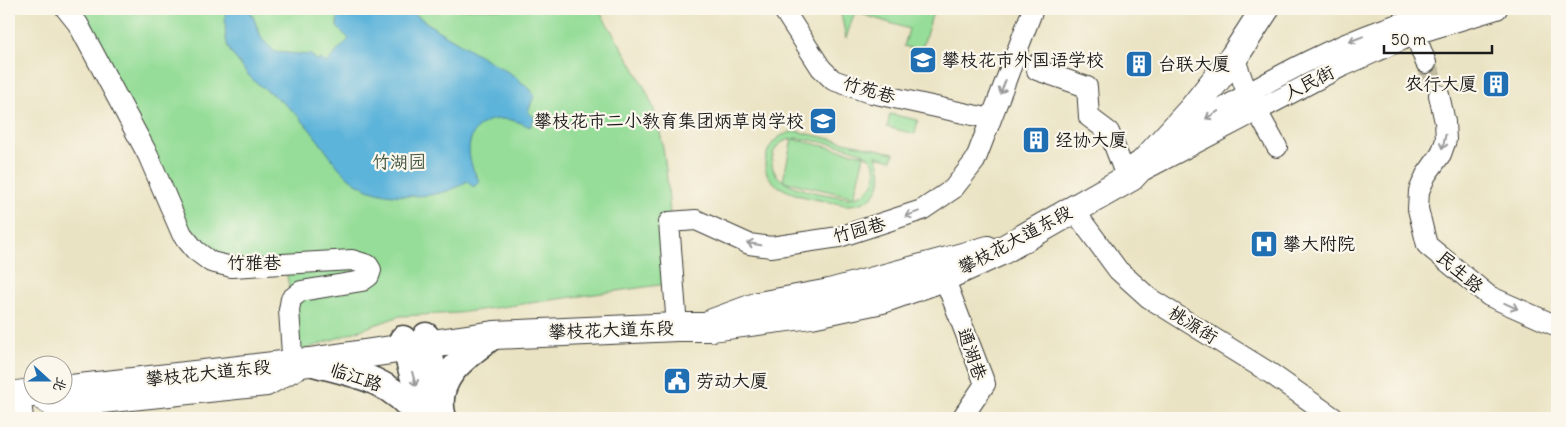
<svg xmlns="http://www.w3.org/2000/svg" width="1566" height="427" font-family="Delius,'LXGW WenKai TC',sans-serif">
  <rect width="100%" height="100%" fill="#fbf7ec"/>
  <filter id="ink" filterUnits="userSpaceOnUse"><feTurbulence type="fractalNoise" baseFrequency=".02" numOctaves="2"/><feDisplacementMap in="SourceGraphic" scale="10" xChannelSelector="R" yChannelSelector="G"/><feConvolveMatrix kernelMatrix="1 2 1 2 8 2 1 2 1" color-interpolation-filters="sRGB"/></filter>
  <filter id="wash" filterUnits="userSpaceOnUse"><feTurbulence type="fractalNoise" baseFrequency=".0096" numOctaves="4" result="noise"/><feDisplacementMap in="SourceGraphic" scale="20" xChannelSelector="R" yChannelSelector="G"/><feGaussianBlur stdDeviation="1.12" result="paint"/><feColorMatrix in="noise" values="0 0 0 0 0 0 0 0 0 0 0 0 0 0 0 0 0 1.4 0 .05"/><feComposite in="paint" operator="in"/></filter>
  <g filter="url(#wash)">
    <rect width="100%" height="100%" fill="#eae3c3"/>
    <!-- green -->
    <path fill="#95dd98" stroke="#587c5a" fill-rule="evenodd" d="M66 9H598C617 41 645 80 656 116 670 166 670 230 674 283L458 313 400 316 292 354 291 299 285 264 232 267 195 250Z
      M840 9H934L921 52 904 46 909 29 855 12 846 38Z
      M890 114 918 120 915 134 887 127Z
      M795 131 894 153 892 160 876 156C888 183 876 206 845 205 818 199 750 194 768 151 773 139 782 134 795 131ZM796 138C811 140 852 146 864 154 888 169 872 198 847 198 825 193 763 190 773 155 775 146 783 140 792 139L783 181 854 197 864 155 793 139Z"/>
    <!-- water -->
    <path fill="#5db4da" stroke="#3c687b" d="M225 9H250L262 39 275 52 311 55 318 61 321 59 326 63 349 39 337 27 338 9H408L437 30 513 75 531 90 534 96 528 112 535 118 530 127C482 102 452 139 480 182L473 187 467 181C453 192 431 196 413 196 340 196 340 161 298 116 284 102 268 92 253 80 247 75 242 66 236 59 234 56 229 51 228 47 224 36 226 21 225 9Z"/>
  </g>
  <g filter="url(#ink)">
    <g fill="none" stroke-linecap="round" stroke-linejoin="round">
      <!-- minor-tunnel -->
      <path stroke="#c1bba2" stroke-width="20" stroke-dasharray="20 10" stroke-linecap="butt" d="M1426 63 1439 95"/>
      <!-- minor casing -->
      <g stroke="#3b3a35" stroke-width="22">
        <path id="minor" d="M66 9 78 24 148 155 182 234 195 250 211 262 232 267 352 260 368 265 371 270 369 276 362 281 301 291 291 299 289 310 292 354 296 364
          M783 9 821 68 833 80 867 92 991 119
          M1415 34 1426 63
          M1238 47 1234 57 1248 95 1277 147
          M1037 64V70L1087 87 1089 117 1109 132 1124 171 1142 160
          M1439 95 1445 122 1446 140 1441 154 1426 175 1419 191 1418 209 1427 245 1489 296 1557 326
          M1175 138C1263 82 1350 32 1452 9
          M1144 170 1341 67 1415 34 1497 9
          M1073 209 1118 270 1149 298 1270 373 1334 418
          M947 285 985 384 962 418
          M712 319 758 302 829 289 988 246
          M677 327 669 222 696 220 749 244 771 247 839 237 922 210 953 189 975 161 1033 9
          M31 393 54 408 267 386 303 366
          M20 394 23 418"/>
      </g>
      <!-- major casing -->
      <g stroke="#3b3a35" stroke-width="29">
        <path id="major" d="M426 336 439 402
          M403 339 425 418
          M309 362C355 374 390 378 420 418
          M443 418C431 378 466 356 494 335"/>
      </g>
      <!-- highway casing -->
      <g stroke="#3b3a35" stroke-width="30">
        <path id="highway" d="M62 390 309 362 494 335 677 327H712L811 314 882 299 944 277 1001 251 1131 177 1193 109 1234 57 1265 9
          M9 396 32 393"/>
      </g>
      <!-- minor -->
      <use href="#minor" stroke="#fff" stroke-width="20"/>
      <!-- major -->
      <use href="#major" stroke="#fff" stroke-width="26"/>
      <!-- highway -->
      <use href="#highway" stroke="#fff" stroke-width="28"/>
    </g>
    <!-- one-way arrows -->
    <defs><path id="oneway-shaft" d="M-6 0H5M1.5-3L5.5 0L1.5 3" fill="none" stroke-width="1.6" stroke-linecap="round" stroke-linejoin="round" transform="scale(1.25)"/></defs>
    <g stroke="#999">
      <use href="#oneway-shaft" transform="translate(1356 39) rotate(159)"/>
      <use href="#oneway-shaft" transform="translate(1003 87) rotate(111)"/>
      <use href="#oneway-shaft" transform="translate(1212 115) rotate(149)"/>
      <use href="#oneway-shaft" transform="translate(1444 142) rotate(102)"/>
      <use href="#oneway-shaft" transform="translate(912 214) rotate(160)"/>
      <use href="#oneway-shaft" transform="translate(754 244) rotate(-170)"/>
      <use href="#oneway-shaft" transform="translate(1511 306) rotate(24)"/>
      <use href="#oneway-shaft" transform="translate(414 379) rotate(75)"/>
    </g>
  </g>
  <!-- icons -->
  <defs>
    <g id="school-square" transform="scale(1.4375)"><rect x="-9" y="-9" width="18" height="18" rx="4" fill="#1f6fb2" stroke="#fbf7ec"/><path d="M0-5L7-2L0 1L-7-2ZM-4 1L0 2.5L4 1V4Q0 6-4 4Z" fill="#fff"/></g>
    <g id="building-square" transform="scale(1.4375)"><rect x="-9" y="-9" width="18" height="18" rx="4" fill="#1f6fb2" stroke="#fbf7ec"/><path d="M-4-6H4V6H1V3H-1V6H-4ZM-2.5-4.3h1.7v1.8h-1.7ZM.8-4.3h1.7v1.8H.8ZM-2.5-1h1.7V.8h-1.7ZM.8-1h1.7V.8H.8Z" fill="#fff"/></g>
    <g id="hospital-square" transform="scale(1.4375)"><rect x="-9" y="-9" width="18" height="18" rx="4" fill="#1f6fb2" stroke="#fbf7ec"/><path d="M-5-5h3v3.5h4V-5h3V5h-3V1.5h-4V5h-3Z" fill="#fff"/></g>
    <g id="civic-square" transform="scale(1.4375)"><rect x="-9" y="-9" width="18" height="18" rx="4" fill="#1f6fb2" stroke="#fbf7ec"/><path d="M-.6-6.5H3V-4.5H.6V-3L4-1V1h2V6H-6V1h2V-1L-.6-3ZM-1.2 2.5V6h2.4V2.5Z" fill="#fff"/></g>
  </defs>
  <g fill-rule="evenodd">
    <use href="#school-square" x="923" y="60"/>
    <use href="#building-square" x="1139" y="64"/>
    <use href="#building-square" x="1496" y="84"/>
    <use href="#school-square" x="823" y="121"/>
    <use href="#building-square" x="1036" y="140"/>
    <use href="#hospital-square" x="1264" y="244"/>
    <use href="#civic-square" x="677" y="381"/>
  </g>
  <g text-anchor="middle" stroke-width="4.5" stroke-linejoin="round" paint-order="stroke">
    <!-- poi labels -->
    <g font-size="18" fill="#1c1c1c" stroke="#fbf7ec" text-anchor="start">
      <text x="942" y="66">攀枝花市外国语学校</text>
      <text x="1158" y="70">台联大厦</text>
      <text x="1477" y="90" text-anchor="end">农行大厦</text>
      <text x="804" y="127" text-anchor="end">攀枝花市二小教育集团炳草岗学校</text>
      <text x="1055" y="146">经协大厦</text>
      <text x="1283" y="250">攀大附院</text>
      <text x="696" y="387">劳动大厦</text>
    </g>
    <!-- street labels -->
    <g font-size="18" fill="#1c1c1c" stroke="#fbf7ec">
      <text transform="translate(1309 83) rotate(-27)" y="6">人民街</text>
      <text transform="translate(869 90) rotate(16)" y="6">竹苑巷</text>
      <text transform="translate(859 230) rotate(-15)" y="6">竹园巷</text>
      <text transform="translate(1015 240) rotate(-28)" y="6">攀枝花大道东段</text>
      <text x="254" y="269">竹雅巷</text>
      <text transform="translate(1460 272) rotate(40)" y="6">民生路</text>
      <text transform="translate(1193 325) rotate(32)" y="6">桃源街</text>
      <text transform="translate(611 330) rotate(-2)" y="6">攀枝花大道东段</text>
      <text transform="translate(972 354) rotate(71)" y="6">通湖巷</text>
      <text transform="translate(208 373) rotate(-6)" y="6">攀枝花大道东段</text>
      <text transform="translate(356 377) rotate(19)" y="6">临江路</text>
    </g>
    <!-- park labels -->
    <g font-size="18" fill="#405641" stroke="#fbf7ec">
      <text x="399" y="168">竹湖园</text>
    </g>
  </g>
  <!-- margin -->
  <rect width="1566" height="427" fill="none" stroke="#fbf7ec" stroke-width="30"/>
  <!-- north arrow -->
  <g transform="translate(48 380) rotate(111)"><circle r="24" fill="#fbf7ec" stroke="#a29f99"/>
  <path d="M0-4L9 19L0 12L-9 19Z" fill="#1f6fb2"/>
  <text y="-8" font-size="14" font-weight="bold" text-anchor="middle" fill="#1c1c1c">北</text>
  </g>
  <!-- scale -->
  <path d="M1384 45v8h108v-8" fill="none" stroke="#1c1c1c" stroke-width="2.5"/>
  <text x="1391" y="45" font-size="15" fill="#1c1c1c" stroke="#fbf7ec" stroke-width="4" paint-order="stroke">50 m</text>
</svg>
